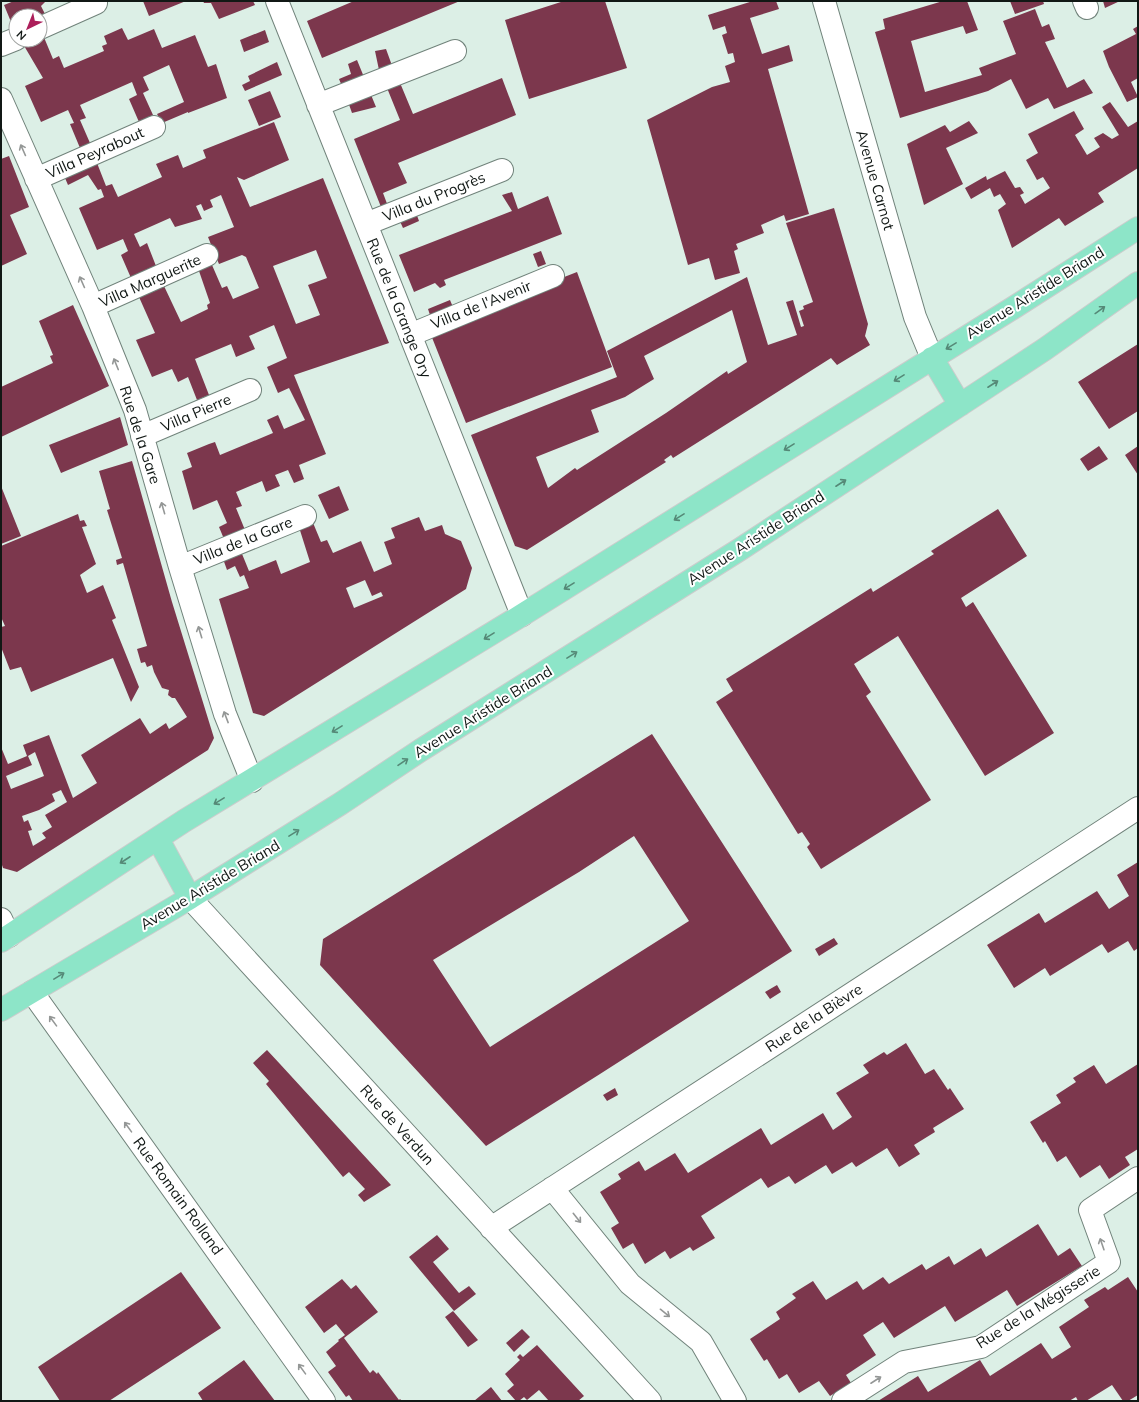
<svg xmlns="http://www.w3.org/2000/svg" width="1139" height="1402" font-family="Mulish,sans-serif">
  <rect width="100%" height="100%" fill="#dcefe6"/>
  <!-- building -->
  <path fill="#7c374d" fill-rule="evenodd" d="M14 1H46L41 6 48 20 40 16H16V34L4 5Z
    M143 1H186L149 16Z
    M203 1H253L255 5 219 19 211 3H204Z
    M354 1H460L322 58 307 21Z
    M564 1H605L627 68 529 99 505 20Z
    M753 1H776L779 9 750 18 762 54 789 45 793 61 768 69 809 214 786 221 784 215 761 225 764 233 736 244 738 249 734 251 740 273 715 280 709 258 688 265 647 120 712 87 730 82 725 66 735 62 733 53 728 54 722 35 727 33 725 26 713 30 708 15Z
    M943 1H953L954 2 967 1 978 30 966 34 963 26 911 41 925 92 982 75 979 68 1016 54 1003 21 1035 9 1042 27 1049 24 1055 39 1045 42 1067 88 1084 79 1093 93 1054 109 1048 98 1026 109 1011 79 988 91 900 118 875 32 885 29 883 19Z
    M1010 1H1043L1044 4 1015 14Z
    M1103 1H1120L1105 8Z
    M1138 26V78L1131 82 1138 97 1127 102 1109 67 1103 51 1136 34 1133 29Z
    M122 28 128 40 154 29 162 48 195 35 208 67 216 64 227 98 188 113V112L162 123 157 114 184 102 169 65 143 77 149 90 143 93 153 115 139 122 129 99 137 95 132 82 80 105 86 118 80 120 90 143 80 148 70 124 74 123 68 110 41 122 25 86 43 78 23 44 32 40H40V36L43 35 53 59 59 56 64 68 104 51 102 46 107 44 104 36Z
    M265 30 269 42 244 52 240 40Z
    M386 49 394 71 379 70 375 51Z
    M357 60 366 82 344 91 339 79 351 74 348 64Z
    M277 62 282 75 245 91 242 85 250 81 248 76Z
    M398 78 413 114 502 78 516 115 398 163 407 183 383 193 389 209 383 212 354 139 400 120 385 83Z
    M369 90 376 107 352 113 347 99Z
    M270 91 281 117 259 126 248 100Z
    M1110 102 1128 127 1138 121V168L1098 193 1104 202 1065 226 1059 218 1012 248 998 210 1006 204 1000 194 994 197 990 188 971 199 965 188 986 176 987 180 1005 171 1015 188 1020 187 1024 193 1020 195 1025 204 1050 188 1043 177 1037 180 1026 160 1038 153 1028 134 1074 111 1084 129 1075 135 1087 155 1100 147 1094 138 1103 133 1112 139 1119 135 1102 107Z
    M969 121 978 133 946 148 963 184 924 205 907 144 945 125 950 132Z
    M274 122 289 160 244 180 237 177 250 207 323 178 389 343 294 375 326 454 299 465 304 479 294 483 288 470 275 475 280 486 266 492 262 481 236 492 242 506 236 508 245 530 224 539 219 527 227 523 217 500 193 510 182 471 192 467 187 453 209 444 215 442 220 455 273 433 267 420 278 415 284 429 305 420 289 388 278 393 267 367 287 358 274 325 249 336 255 349 236 357 231 344 195 359 209 395 197 400 188 377 178 382 172 369 152 377 136 340 155 333 139 297 164 286 181 322 208 309 207 305 210 303 199 271 212 265 222 288 227 286 233 299 259 288 246 257 242 255 219 264 214 252 208 237 234 227 221 195 210 200 213 207 204 211 201 204 196 206 202 219 175 227 170 218 134 234 140 247 147 243 156 266 131 278 121 255 128 251 123 239 97 250 79 208 104 197 101 189 98 190 88 175 68 185 65 178 97 163 106 186 112 184 118 197 162 177 156 164 178 155 183 168 206 158 203 150ZM316 250 327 278 308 285 320 315 296 324 273 266Z
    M9 156 29 207 10 215 27 254 1 266V159Z
    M512 192 518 209 548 196 562 234 444 280 446 285 440 288 435 283 414 292 399 255 512 211 502 195Z
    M834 208 868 324 865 336 870 345 837 365 831 358 673 458 671 455 664 460 666 462 527 550 515 546 471 435 617 377 607 351 747 277 768 345 797 335 786 302 793 300 801 327 804 326 799 311 804 309 803 306 813 302 786 223ZM732 310 747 362 728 374 727 371 666 413 577 470 575 468 548 488 536 457 599 432 591 410 625 397 654 379 644 356Z
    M415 210 419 221 403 228 398 217Z
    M541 251 546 264 538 267 533 254Z
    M577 272 612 367 466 423 429 330Z
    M450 300 455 312 432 321 428 309Z
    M73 305 109 386 1 437V387L53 363 50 356 53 355 39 321Z
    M1138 344V411L1109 429 1078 382Z
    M120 417 128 445 61 473 49 445Z
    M1099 446 1108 459 1088 471 1080 459Z
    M1138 446V475L1125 455Z
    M132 461 172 602 214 738 208 750 17 872 3 868 1 862V747L8 764 27 756 23 745 49 735 73 798 97 783 81 755 140 718 150 734 166 723 169 729 187 717 175 698H172L168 695 169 690 162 688 154 672 152 665 147 667 145 662 141 663 137 649 147 646 123 563 117 565 116 560 122 558 107 510 110 509 99 471ZM35 752 44 776 11 789 6 776 32 765 28 756ZM61 790 67 802 45 815 52 827 42 833 46 838 33 846 28 831 32 830 28 820 24 822 22 816 39 810 55 801 52 794Z
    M1 486 21 536 1 544Z
    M339 486 349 510 329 519 318 495Z
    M998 509 1027 556 961 598 966 607 973 602 1054 733 985 776 898 636 854 664 871 692 866 696 931 800 821 869 807 847 810 844 802 832 798 834 716 702 733 691 726 679 871 588 873 592 934 554 931 551Z
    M78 514 80 521 84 520 87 526 82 527 96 564 80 575 87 593 103 585 116 618 112 620 139 687 131 702 113 658 31 692 21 667 10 670 1 647V627L5 626 1 617V546Z
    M419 517 425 531 442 525 445 534 461 541 472 568 466 589 264 716 253 713 219 599 249 588 244 575 240 577 235 566 227 570 222 556 240 549 249 571 276 560 281 574 310 562 298 524 311 518 321 542 327 540 333 553 361 541 374 572 392 564 384 542 395 538 391 528ZM365 580 372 596 381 592 383 596 354 608 346 588Z
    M652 734 792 951 600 1074 486 1146 320 965 323 939ZM634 836 689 921 490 1047 433 960 579 872Z
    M1138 862V948L1134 951 1128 941 1108 953 1102 944 1050 976 1045 968 1014 988 987 945 1039 913 1045 923 1097 891 1109 909 1129 896 1117 875Z
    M834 938 838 944 819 956 815 949Z
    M777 985 781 992 770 999 765 992Z
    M906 1043 925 1074 934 1069 948 1090 950 1088 964 1109 933 1128 935 1132 914 1145 920 1154 899 1167 887 1148 856 1167 852 1162 832 1174 826 1165 795 1184 789 1176 768 1188 761 1178 701 1216 715 1238 693 1251 690 1247 670 1259 665 1251 645 1264 633 1243 623 1249 611 1228 619 1223 600 1192 621 1179 618 1174 639 1161 645 1171 675 1153 688 1173 761 1128 771 1145 823 1113 833 1130 852 1117 836 1093 869 1073 863 1065 884 1052 887 1055Z
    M267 1050 280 1064 391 1185 364 1202 358 1195 365 1189 349 1172 343 1177 266 1084 269 1081 253 1063Z
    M1138 1064V1149L1125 1157 1130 1165 1109 1179 1100 1165 1080 1178 1066 1156 1057 1162 1045 1141 1043 1143 1030 1122 1061 1103 1056 1095 1076 1082 1073 1078 1094 1065 1106 1084Z
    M615 1088 618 1095 607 1101 603 1095Z
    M1038 1224 1058 1256 1070 1248 1082 1266 1017 1306 1007 1290 955 1322 945 1306 894 1338 883 1322 863 1335 876 1355 846 1375 851 1383 830 1396 819 1381 799 1393 787 1374 779 1379 767 1359 764 1361 750 1339 780 1319 776 1312 796 1298 792 1294 813 1281 826 1300 857 1281 863 1290 883 1277 889 1284 922 1264 926 1270 949 1256 954 1265 981 1248 986 1257Z
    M437 1235 449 1249 433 1262 459 1293 469 1286 476 1294 454 1311 409 1257Z
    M181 1272 221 1328 109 1401H60L38 1367Z
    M1128 1277 1138 1292V1395L1128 1401H1123L1112 1385 1086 1401H1078L1076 1397 1069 1401H878L918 1376 928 1392 980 1360 990 1376 1041 1343 1052 1359 1071 1347 1059 1327 1089 1307 1084 1300 1105 1287 1108 1290Z
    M342 1279 351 1289 356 1285 378 1312 344 1338 370 1373 373 1370 377 1374 378 1372 399 1400 400 1399 402 1401H353L349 1395 346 1397 328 1372 336 1366 326 1352 339 1341 338 1340 345 1335 336 1324 324 1333 305 1307Z
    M453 1311 478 1340 468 1347 445 1317Z
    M522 1329 530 1337 514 1352 506 1343Z
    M537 1345 584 1396 578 1401H549L539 1390 527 1400 524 1397 519 1401H516L507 1391 514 1385 505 1374 520 1360 517 1357 520 1354 523 1357Z
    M244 1360 275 1401H203L198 1393Z
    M491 1387 502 1401H474Z"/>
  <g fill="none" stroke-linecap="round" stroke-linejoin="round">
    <!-- minor casing -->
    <g stroke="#71837b" stroke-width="24">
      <path id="minor" d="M277 1 522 615
        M1084 1 1087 8
        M40 28 96 3
        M1 45 16 39
        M1 99 93 306 135 410 180 567 225 714 252 781
        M318 105 455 51
        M36 179 154 127
        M366 224 502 170
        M93 306 207 255
        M410 335 553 276
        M142 436 250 390
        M180 567 305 516
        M190 898 650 1401
        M1 919 9 936
        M32 992 324 1401
        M552 1188 630 1284 701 1342 735 1401
        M491 1228 1138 808
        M843 1401 904 1362 981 1347 1109 1262 1090 1210 1138 1178"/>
    </g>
    <!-- tertiary casing -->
    <g stroke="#71837b" stroke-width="24">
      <path id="tertiary" d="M824 1 915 317 932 358"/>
    </g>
    <!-- primary casing -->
    <g stroke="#cbcccc" stroke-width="24">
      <path id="primary" d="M932 358 960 405
        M158 839 190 898
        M1 941 184 821 522 615 1013 308 1138 228
        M1 1010 190 898 340 804 421 750 739 550 1045 349 1138 283"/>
    </g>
    <!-- minor -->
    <use href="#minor" stroke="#fff" stroke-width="22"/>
    <!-- tertiary -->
    <use href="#tertiary" stroke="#fff" stroke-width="22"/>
    <!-- primary -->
    <use href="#primary" stroke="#8de5c8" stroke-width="22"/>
  </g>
  <!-- one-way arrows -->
  <defs><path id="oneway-shaft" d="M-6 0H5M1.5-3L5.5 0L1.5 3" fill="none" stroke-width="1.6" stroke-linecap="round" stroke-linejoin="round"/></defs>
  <g stroke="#949796">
    <use href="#oneway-shaft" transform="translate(23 150) rotate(-114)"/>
    <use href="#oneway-shaft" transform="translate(82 282) rotate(-114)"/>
    <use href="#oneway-shaft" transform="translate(116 364) rotate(-112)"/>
    <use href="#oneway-shaft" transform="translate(163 508) rotate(-106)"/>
    <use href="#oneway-shaft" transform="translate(200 632) rotate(-107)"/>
    <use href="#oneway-shaft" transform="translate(226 717) rotate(-111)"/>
    <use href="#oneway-shaft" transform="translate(53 1021) rotate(-126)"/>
    <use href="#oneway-shaft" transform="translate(128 1127) rotate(-126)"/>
    <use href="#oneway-shaft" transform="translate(577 1218) rotate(51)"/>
    <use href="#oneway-shaft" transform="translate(1102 1244) rotate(-109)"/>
    <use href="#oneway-shaft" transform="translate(665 1313) rotate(39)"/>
    <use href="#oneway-shaft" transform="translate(302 1369) rotate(-126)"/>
    <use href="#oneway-shaft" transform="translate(876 1380) rotate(-33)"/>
  </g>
  <g stroke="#558977">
    <use href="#oneway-shaft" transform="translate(1100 310) rotate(-36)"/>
    <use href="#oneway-shaft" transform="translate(951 346) rotate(149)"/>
    <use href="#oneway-shaft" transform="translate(899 378) rotate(148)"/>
    <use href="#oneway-shaft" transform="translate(993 384) rotate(-33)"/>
    <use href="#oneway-shaft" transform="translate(789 447) rotate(148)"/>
    <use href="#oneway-shaft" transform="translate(841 483) rotate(-33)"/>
    <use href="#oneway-shaft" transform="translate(679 517) rotate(148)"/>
    <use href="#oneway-shaft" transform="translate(569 586) rotate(148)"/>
    <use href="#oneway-shaft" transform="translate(489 636) rotate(148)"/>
    <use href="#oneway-shaft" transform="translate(572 655) rotate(-32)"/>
    <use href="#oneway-shaft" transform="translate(337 729) rotate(148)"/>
    <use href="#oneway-shaft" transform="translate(403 762) rotate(-34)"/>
    <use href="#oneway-shaft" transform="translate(219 801) rotate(149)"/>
    <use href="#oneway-shaft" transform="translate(294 833) rotate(-32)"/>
    <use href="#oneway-shaft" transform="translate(125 860) rotate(147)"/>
    <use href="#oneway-shaft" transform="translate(59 976) rotate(-31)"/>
  </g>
  <g text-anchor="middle" stroke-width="4" stroke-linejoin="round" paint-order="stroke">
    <!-- street labels -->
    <g font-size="15" fill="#111815" stroke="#fff">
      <text transform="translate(95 153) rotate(-24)" y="5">Villa Peyrabout</text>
      <text transform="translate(875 180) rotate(74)" y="5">Avenue Carnot</text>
      <text transform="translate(434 197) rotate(-22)" y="5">Villa du Progrès</text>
      <text transform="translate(150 281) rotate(-24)" y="5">Villa Marguerite</text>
      <text transform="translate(1035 293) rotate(-32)" y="5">Avenue Aristide Briand</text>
      <text transform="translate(481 305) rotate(-22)" y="5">Villa de l'Avenir</text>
      <text transform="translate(399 308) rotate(68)" y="5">Rue de la Grange Ory</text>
      <text transform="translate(196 413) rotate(-23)" y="5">Villa Pierre</text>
      <text transform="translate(140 435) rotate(72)" y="5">Rue de la Gare</text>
      <text transform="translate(756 538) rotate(-33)" y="5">Avenue Aristide Briand</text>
      <text transform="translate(243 541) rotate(-22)" y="5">Villa de la Gare</text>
      <text transform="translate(483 712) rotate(-32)" y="5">Avenue Aristide Briand</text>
      <text transform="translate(210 885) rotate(-31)" y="5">Avenue Aristide Briand</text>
      <text transform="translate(814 1018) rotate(-33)" y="5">Rue de la Bièvre</text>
      <text transform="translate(397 1125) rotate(48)" y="5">Rue de Verdun</text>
      <text transform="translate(178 1196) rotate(54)" y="5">Rue Romain Rolland</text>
      <text transform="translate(1038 1307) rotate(-32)" y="5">Rue de la Mégisserie</text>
    </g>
  </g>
  <!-- border -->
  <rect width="1139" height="1402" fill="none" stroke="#111815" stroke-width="4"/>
  <!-- north arrow -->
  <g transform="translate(28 28) rotate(223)"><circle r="19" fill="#ffffff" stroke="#a0a3a1"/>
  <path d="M0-3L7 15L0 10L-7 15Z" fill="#ac1e5a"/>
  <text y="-6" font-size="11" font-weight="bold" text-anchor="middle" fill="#111815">N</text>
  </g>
</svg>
